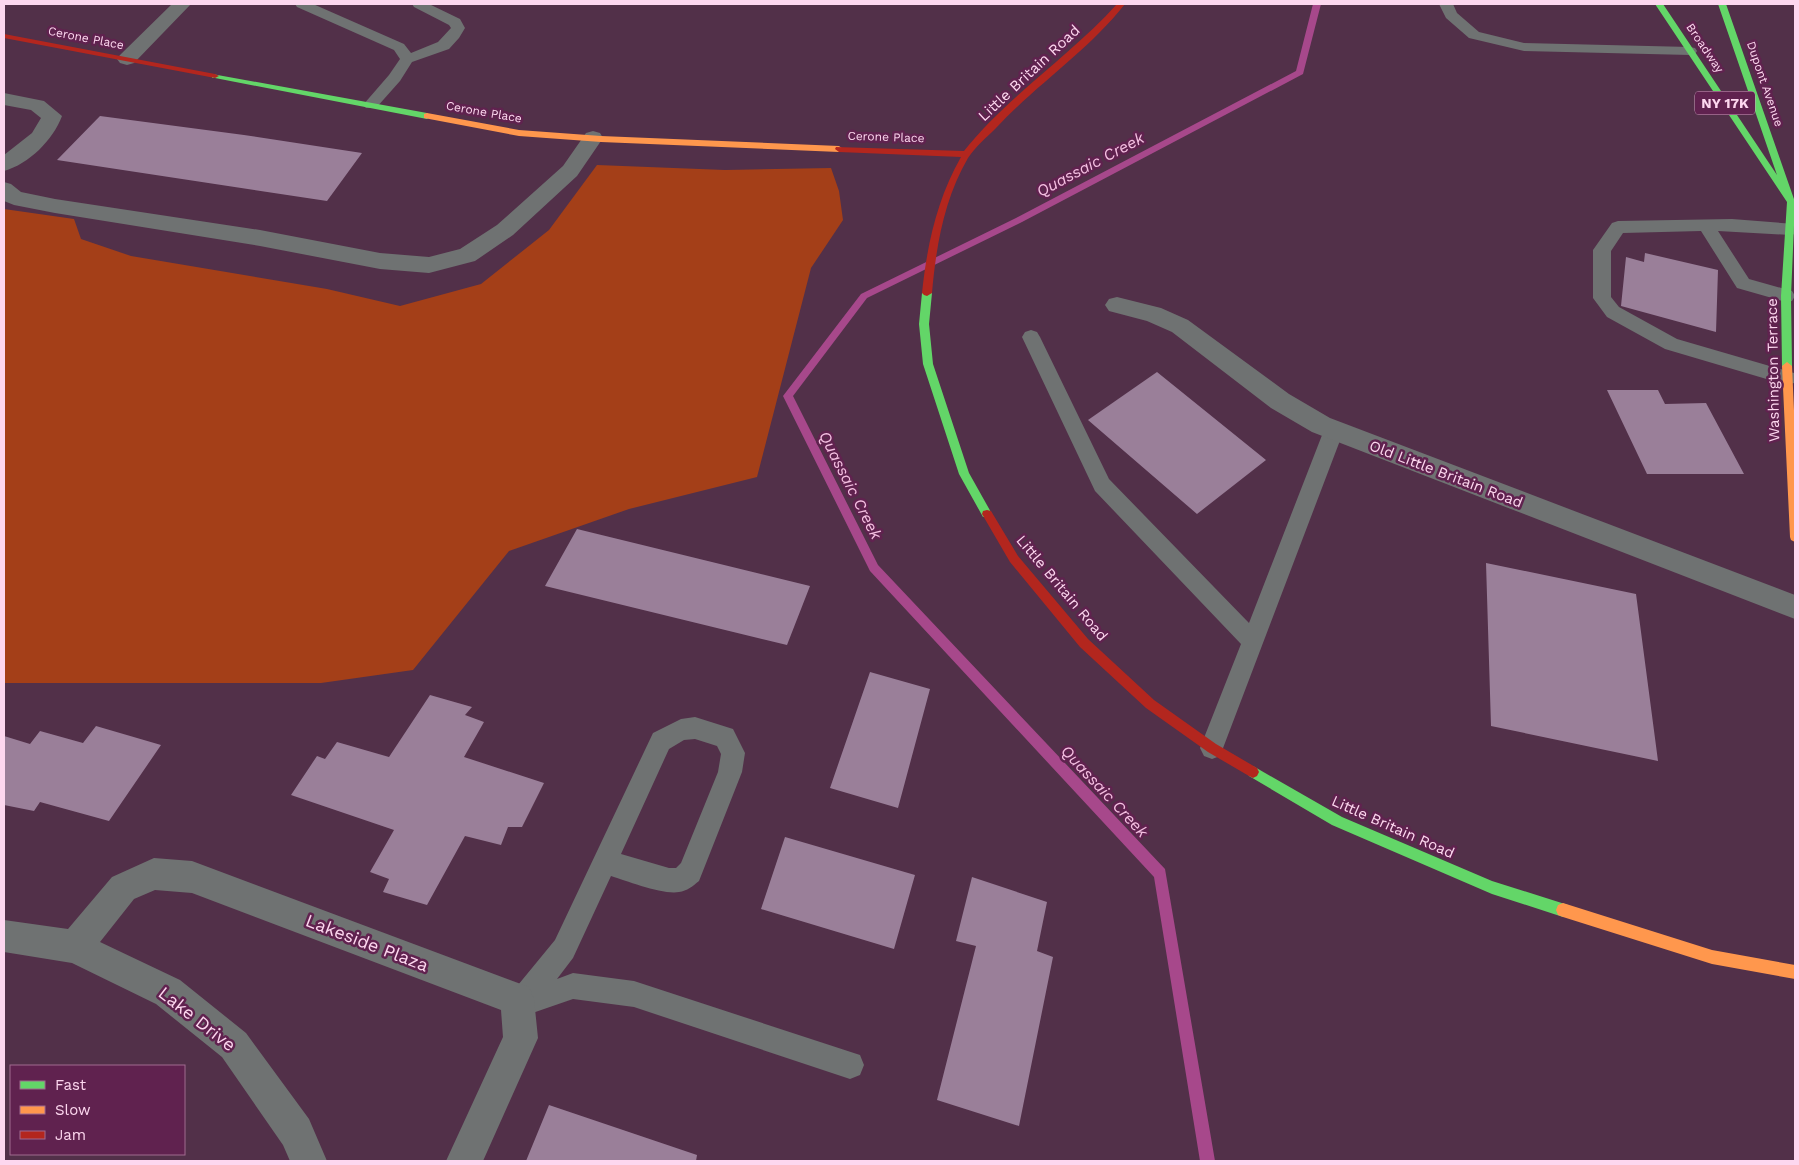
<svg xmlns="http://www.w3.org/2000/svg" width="1799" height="1165" font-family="'Work Sans',sans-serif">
  <rect width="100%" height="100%" fill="#523049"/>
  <!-- forest -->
  <path fill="#a43f18" d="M597 165 725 170 831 168 839 191 843 220 811 268 757 477 629 509 509 551 413 670 321 683H4V209L74 219 81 239 131 256 327 289 400 306 481 284 549 230Z"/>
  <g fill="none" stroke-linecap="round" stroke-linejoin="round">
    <!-- stream -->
    <path fill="#a7488b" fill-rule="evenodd" d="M1313 4H1321L1303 74 1022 222 867 298 793 396 878 565 1165 869 1215 1161H1200L1154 877 870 571 783 396 861 294 1016 218 1296 71Z"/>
  </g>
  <!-- building -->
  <path fill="#9a7f99" d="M100 116 244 135 362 153 327 201 57 160Z
    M1645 253 1718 270 1716 332 1621 306 1626 257 1644 262Z
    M1157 372 1266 460 1197 514 1088 420Z
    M1607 390H1658L1665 404 1706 403 1744 474H1647Z
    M577 529 810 586 787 645 545 586Z
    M1486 563 1636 594 1658 761 1491 726Z
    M870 672 930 689 898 808 830 788Z
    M430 695 472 707 465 715 484 722 464 757 544 783 522 827H508L501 845 465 836 427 905 383 892 389 879 370 872 394 830 291 795 317 756 325 759 337 742 389 757Z
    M96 726 161 745 109 821 40 802 34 811 4 805V736L30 744 40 731 83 743Z
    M785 837 915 875 894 949 761 909Z
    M972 877 1047 902 1037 951 1053 957 1019 1126 937 1100 976 946 956 941Z
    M549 1105 697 1155 696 1161H526Z"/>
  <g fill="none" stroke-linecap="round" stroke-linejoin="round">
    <!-- lane -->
    <path fill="#6f7272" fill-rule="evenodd" d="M295 4H313L404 44 411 53 438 42 451 28 449 25 414 7 412 4H429L460 19 465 28 459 38 449 49 412 62 400 81 376 108H366L363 105 389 75 400 59 394 50 297 7Z
      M1439 4H1453L1457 13 1479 32 1524 43 1690 47 1695 48 1697 51 1695 54 1690 55 1524 51 1469 38 1446 18Z
      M1732 219 1795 224V234L1791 235 1718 231 1749 279 1792 291 1795 296 1792 301 1786 302 1737 288 1701 231 1623 233 1611 251V297L1619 307 1677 339 1794 373 1795 376 1794 383 1787 385 1665 349 1607 317 1593 298V250L1612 223 1618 221Z
      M1031 330 1037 332 1040 337 1109 479 1249 623 1324 430 1327 425 1334 422 1341 425 1344 430 1220 756 1212 759 1204 756 1200 748 1241 644 1095 491 1022 337 1025 332Z
      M695 717 733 729 745 753 742 772 699 881C693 886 687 891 679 892 663 895 627 881 611 876L573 958 557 979 573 973 634 981 860 1055 864 1065 860 1075 850 1079 634 1007 573 999 518 1018 509 1014 505 1005 509 996 555 940 653 733 681 719ZM695 739 717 746 721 754 718 772 681 863 676 868H669L621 854 669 749 684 740Z"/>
    <!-- street -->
    <path fill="#6f7272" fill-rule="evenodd" d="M172 4H191L134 63 127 65 120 63 117 59 120 55Z
      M4 93 44 101 62 116C53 140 29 164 4 171V155L32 133 41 118 31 110 4 105Z
      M593 131 600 133 603 138 577 176 513 235 475 261 429 273 380 269 260 246 55 213 14 205 4 201V182L11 184 21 192 55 199 260 230 380 253 429 257 460 249 497 225 563 166 586 133Z
      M1117 297 1161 308 1188 320 1289 394 1330 418 1795 595V619L1312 432 1271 408 1172 332 1147 321 1109 311 1105 305 1109 299Z
      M154 858 192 861 529 987 534 999 538 1038 483 1161H446L503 1037 501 1010 192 893 155 890 134 899 100 942 180 980 246 1033 309 1119 327 1161H290L283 1145 222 1057 156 1004 72 963 4 952V920L68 929 112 877Z"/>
    <!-- fast -->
    <path fill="#63d668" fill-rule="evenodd" d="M1655 4H1663L1777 175 1718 4H1726L1795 202 1791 296 1792 366 1790 369H1784L1782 366 1781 296 1787 202Z
      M212 74 427 113 431 116 427 119 215 78H212Z
      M927 290 932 293 929 324 933 364 969 473 992 514 991 517H983L959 474 923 364 919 324 922 293Z
      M1253 766 1342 817 1492 881 1568 905 1570 910 1568 915 1563 917 1492 894 1332 825 1249 776 1247 772 1249 768Z"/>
    <!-- slow -->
    <path fill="#ff974d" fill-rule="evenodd" d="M427 113 519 130 601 136 839 146 843 149 839 152 601 142 519 136 424 118V114Z
      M1787 362 1792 366 1795 433V542L1791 540 1790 537 1782 366Z
      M1563 903 1712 950 1795 965V979L1712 964 1563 917 1558 915 1556 910 1558 905Z"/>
    <!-- jam -->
    <path fill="#b3261e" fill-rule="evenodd" d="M1117 4H1125C1088 51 1037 84 996 128 987 137 975 147 968 158 944 199 936 247 932 293L927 296 924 295 922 293C927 245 937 199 961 157L839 152 835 149 836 147 964 151C1008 96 1070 56 1117 4Z
      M4 34 215 74 219 76 215 78 4 38Z
      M987 510 991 511 1018 556 1088 639 1154 700 1216 744 1257 768 1259 772 1257 776 1253 778 1249 776 1208 752 1146 708 1080 647 1010 562 982 514 983 511Z"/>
  </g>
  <g text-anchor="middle" stroke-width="5" stroke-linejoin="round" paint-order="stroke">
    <!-- far-street labels -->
    <g font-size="12" fill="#fdd7ef" stroke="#60224f">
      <text transform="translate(86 38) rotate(11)" y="4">Cerone Place</text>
      <text transform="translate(1705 48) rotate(56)" y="4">Broadway</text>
      <text transform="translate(1765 84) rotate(71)" y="4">Dupont Avenue</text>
      <text transform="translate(484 112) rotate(10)" y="4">Cerone Place</text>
      <text transform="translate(886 137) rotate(2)" y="4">Cerone Place</text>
    </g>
    <!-- shield labels -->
    <rect fill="#60224f" stroke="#cea1bf" stroke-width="1" x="1695" y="91.5" width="60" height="23" rx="4"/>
    <g font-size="14" font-weight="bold" fill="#fdd7ef">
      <text x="1725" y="108">NY 17K</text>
    </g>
    <!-- street labels -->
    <g font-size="15" fill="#fdd7ef" stroke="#60224f">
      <text transform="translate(1029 73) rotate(-43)" y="5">Little Britain Road</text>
      <text transform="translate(1773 370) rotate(-91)" y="5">Washington Terrace</text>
      <text transform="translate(1446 474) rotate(21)" y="5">Old Little Britain Road</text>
      <text transform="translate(1062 588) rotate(50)" y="5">Little Britain Road</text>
      <text transform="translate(1393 827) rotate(24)" y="5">Little Britain Road</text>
    </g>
    <!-- water labels -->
    <g font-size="16" font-style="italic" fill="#f5c0e2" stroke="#60224f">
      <text transform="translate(1090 164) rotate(-28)" y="6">Quassaic Creek</text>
      <text transform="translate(851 485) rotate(63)" y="6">Quassaic Creek</text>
      <text transform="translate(1105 791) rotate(47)" y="6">Quassaic Creek</text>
    </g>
    <!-- near-street labels -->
    <g font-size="18" fill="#fdd7ef" stroke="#60224f">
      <text transform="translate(367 943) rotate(21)" y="6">Lakeside Plaza</text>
      <text transform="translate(197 1019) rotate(38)" y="6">Lake Drive</text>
    </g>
  </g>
  <!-- border -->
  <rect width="1799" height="1165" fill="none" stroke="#fdd7ef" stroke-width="10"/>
  <!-- legend -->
  <rect x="10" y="1065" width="175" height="90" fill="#60224f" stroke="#9f6a8f"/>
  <rect x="20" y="1081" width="25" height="8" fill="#63d668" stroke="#9f6a8f"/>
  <text x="55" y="1090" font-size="15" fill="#fdd7ef">Fast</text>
  <rect x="20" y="1106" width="25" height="8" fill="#ff974d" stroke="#9f6a8f"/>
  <text x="55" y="1115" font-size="15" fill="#fdd7ef">Slow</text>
  <rect x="20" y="1131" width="25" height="8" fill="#b3261e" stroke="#9f6a8f"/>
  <text x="55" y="1140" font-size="15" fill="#fdd7ef">Jam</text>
</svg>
